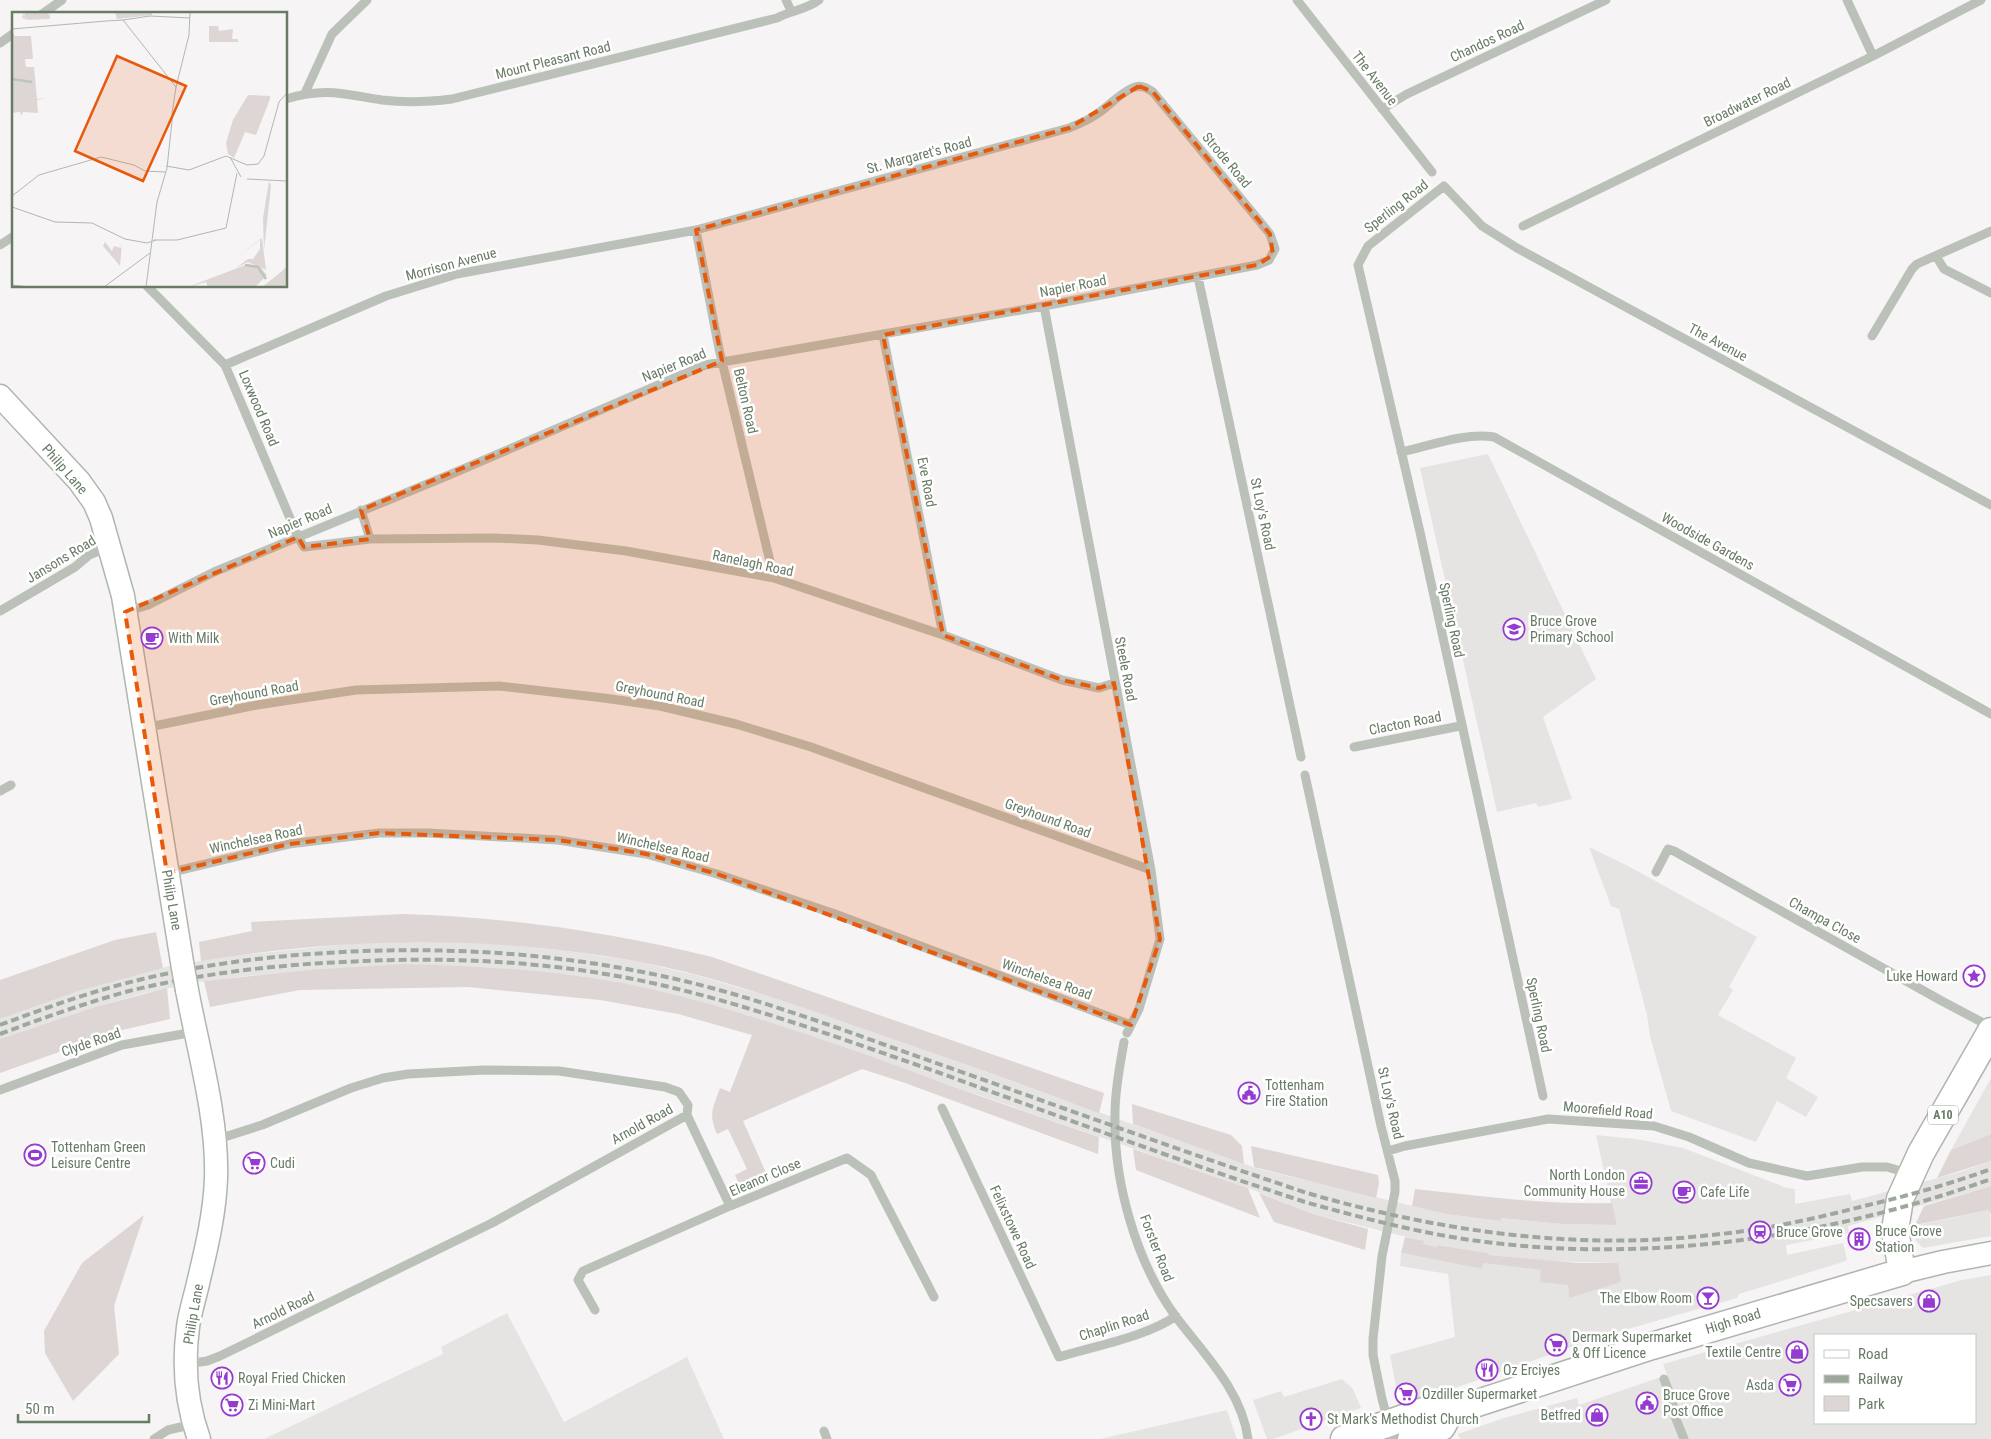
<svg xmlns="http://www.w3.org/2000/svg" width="1991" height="1439" font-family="'Roboto Condensed',sans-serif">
  <rect width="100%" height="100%" fill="#f6f4f5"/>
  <!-- built -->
  <path fill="#e5e4e3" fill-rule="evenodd" d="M1488 454 1596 679 1543 717 1572 799 1538 807 1536 803 1497 812 1420 468Z
    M1589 847 1630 867 1757 937 1729 987 1733 990 1718 1015 1796 1058 1786 1078 1818 1097 1806 1117 1777 1101 1756 1142 1671 1111 1650 1036 1647 1015 1619 909 1611 906Z
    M410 941 499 944 567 951 636 961 695 975 772 997 842 1021 1259 1169 1446 1214 1500 1221V1218L1562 1224 1616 1225 1596 1135 1636 1139 1683 1148 1787 1188 1795 1189V1204L1850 1194 1852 1201 1960 1172 1991 1161V1186L1848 1226 1849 1233 1786 1245 1787 1255 1843 1243 1847 1260 1843 1262 1739 1294 1737 1298 1600 1337 1409 1404 1398 1397 1390 1355 1455 1337 1448 1274 1400 1266 1401 1253 1482 1269 1483 1263 1541 1270 1568 1285 1569 1298 1618 1263 1544 1261 1487 1255V1253L1438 1245 1437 1247 1423 1244V1241L1313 1214 1248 1188 747 1015 617 982 579 976 494 968 402 964 246 976 199 982 141 994 95 1007 0 1039V1019L82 990 129 976 170 966 231 956 358 943Z
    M1991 1078V1134L1951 1150Z
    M1990 1210 1991 1236 1923 1248 1916 1241 1913 1226Z
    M1991 1275V1439H1460L1458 1434 1504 1418 1577 1398 1579 1405 1667 1375 1663 1364 1962 1280ZM1815 1335H1975V1423H1815Z
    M507 1313 564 1422 687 1357 724 1439H264L443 1354 441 1347Z
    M1342 1379 1353 1389 1361 1408 1273 1439H1267L1253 1400 1281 1391 1284 1397Z
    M1227 1410 1237 1439H1100Z"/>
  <!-- green -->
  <path fill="#ddd6d5" d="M403 914C508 917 610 932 712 957L1104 1093 1099 1113C1019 1083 939 1055 858 1027 785 1001 711 975 635 961 491 935 345 937 201 961L199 942 252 931 251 922Z
    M156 932 163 968 82 990 0 1019V980L115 940Z
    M402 964C473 966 546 969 617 982 706 999 792 1029 878 1059 951 1086 1025 1112 1099 1137L1098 1154 905 1083 862 1069 743 1121 767 1175 747 1184 738 1182 735 1175 747 1169 728 1129 717 1134C708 1114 713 1108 720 1088L730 1092 752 1035 678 1014 600 1000 468 987 300 990 210 1007 204 981 309 970Z
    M167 988 170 1019 118 1031 0 1073V1039L95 1007Z
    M1132 1104 1231 1135 1242 1146 1244 1164 1133 1124Z
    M1991 1134V1161L1937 1178 1951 1150Z
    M1251 1146 1378 1175 1379 1183 1376 1198 1254 1167Z
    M1133 1149 1248 1188 1260 1218 1136 1170Z
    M1991 1186V1214L1989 1210 1915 1225 1924 1206Z
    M1415 1189C1480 1196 1546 1205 1612 1203L1617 1225 1562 1224 1501 1218 1500 1221 1446 1214 1412 1206Z
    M1259 1193 1313 1214 1368 1229 1365 1250 1274 1222Z
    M144 1215 114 1306 119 1354 73 1401 45 1353 44 1331 82 1263Z
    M1405 1237 1424 1241 1423 1244 1437 1247V1245L1488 1253V1255L1578 1263H1618L1621 1282 1569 1298 1568 1285 1540 1282 1541 1270 1483 1263 1482 1269 1401 1253Z"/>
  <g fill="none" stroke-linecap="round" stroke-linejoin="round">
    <!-- major casing -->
    <g stroke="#afb6ae" stroke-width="25">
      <path id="major" d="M0 396 79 481 94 502 101 518 123 596 183 968
        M187 990C198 1049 218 1118 216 1178 215 1211 207 1246 199 1279 196 1294 190 1311 188 1327 183 1365 186 1403 199 1439
        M1902 1272 1943 1262 1991 1253"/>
    </g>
    <!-- highway casing -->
    <g stroke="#afb5ae" stroke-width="29">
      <path id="highway" d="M1344 1439 1435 1407 1450 1412 1652 1346 1902 1272 1895 1230 1900 1199 1921 1153 1991 1031
        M1411 1439 1442 1427 1450 1412"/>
    </g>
    <!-- minor -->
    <path stroke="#bbc1b9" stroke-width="9" d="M786 0 791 11
      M1297 0 1432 172
      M1847 0 1873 56
      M42 14 62 0
      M0 43 14 33
      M305 93 332 34 367 0
      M286 99C325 87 344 94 382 100 406 103 428 102 452 99L777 18C792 10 806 10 819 0
      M1382 109 1407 94 1606 0
      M1523 226 1873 56 1981 0
      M696 230 719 349 774 578
      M0 245 14 236
      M1936 256 1944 269 1991 293
      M1198 277 1301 757
      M147 286 225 365 298 537 304 547 370 539 495 538 538 540 626 551 774 578 943 635 1062 680 1099 688 1114 683
      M1044 306 1151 870 1160 939 1139 1009 1127 1033
      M883 335 943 635
      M1872 336 1912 269 1917 264 1991 231
      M1401 452C1429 446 1466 432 1494 437L1991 714
      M361 510 370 539
      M0 611 75 567 89 555 109 547
      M125 612 148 605 214 572 449 475 705 365 1044 306 1257 265 1269 260 1275 249 1270 234 1153 92C1147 88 1142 85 1135 87 1123 90 1108 107 1097 114 1089 120 1079 124 1069 128L696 230 457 274 386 296 225 365
      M144 728 257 705 356 690 499 686 604 698 660 706 736 724 811 747 1151 870
      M1354 747 1460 726
      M1305 775 1381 1126 1395 1181V1192L1382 1256 1373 1339V1355L1382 1399 1393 1439
      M0 791 11 785
      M1656 872 1668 849 1674 851 1940 1000 1991 1027
      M168 873 289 844 379 833H428L558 840 646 854 717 874 835 914 1131 1025
      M1124 1042C1120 1065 1115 1089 1115 1113 1113 1181 1136 1262 1176 1317 1204 1354 1242 1391 1248 1439
      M0 1090 122 1045 194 1032
      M1543 1096 1420 532 1358 265 1368 246 1444 186 1482 226 1517 248 1991 505
      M942 1108 1059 1357C1094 1346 1146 1337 1176 1316
      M687 1115 730 1206
      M1388 1151 1405 1146 1548 1119 1654 1126 1689 1137 1749 1163 1807 1176 1862 1167H1887L1908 1173
      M595 1310 578 1280 583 1271 730 1206 847 1158 871 1175 934 1297
      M186 1364 207 1361 220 1356 492 1223 687 1115 688 1105 679 1092 665 1087 559 1071 484 1070 408 1074 383 1078 351 1088 262 1125 215 1140
      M1664 1379 1673 1402 1672 1409 1684 1439
      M824 1431 827 1439
      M154 1439 168 1430 194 1424"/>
    <!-- major -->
    <use href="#major" stroke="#fff" stroke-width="22"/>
    <!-- highway -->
    <use href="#highway" stroke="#fff" stroke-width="26"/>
    <!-- rail -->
    <path stroke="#9ea79c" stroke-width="4" stroke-dasharray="8 4" stroke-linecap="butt" d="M0 1025C40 1010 81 995 123 984 179 969 239 960 297 955 420 945 542 950 662 976 751 995 837 1028 922 1058 1050 1103 1178 1150 1307 1193 1438 1231 1575 1251 1711 1235 1763 1230 1814 1219 1864 1206 1907 1196 1950 1184 1991 1169
      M0 1034C43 1018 85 1003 129 991 199 974 272 965 344 962 450 956 557 961 661 985 756 1007 848 1041 940 1073 1061 1117 1182 1162 1305 1202 1359 1217 1415 1232 1471 1240 1645 1265 1826 1238 1991 1179"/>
    <!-- major-bridge casing -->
    <g stroke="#afb6ae" stroke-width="25" stroke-linecap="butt">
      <path id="major-bridge" d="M183 968 187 990"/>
    </g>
    <!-- major-bridge -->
    <use href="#major-bridge" stroke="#fff" stroke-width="22"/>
  </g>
  <!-- marked area -->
  <path fill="#e8590c" fill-opacity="0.2" stroke="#e8590c" stroke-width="4" stroke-dasharray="10 6" stroke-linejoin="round" d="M1139 86 1153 92 1270 234 1273 255 1257 265 883 335 943 635 1062 680 1099 688 1114 683 1160 939 1131 1025 717 874 646 854 558 840 379 833 289 844 167 873 125 612 298 537 304 547 370 539 361 510 722 361 696 230 1069 128Z"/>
  <!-- icons -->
  <defs>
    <g id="school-ring" transform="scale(1.125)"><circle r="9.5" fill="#fff" stroke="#963bcf" stroke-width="1.5"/><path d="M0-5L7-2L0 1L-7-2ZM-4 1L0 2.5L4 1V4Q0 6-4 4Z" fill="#963bcf"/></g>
    <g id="cafe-ring" transform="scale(1.125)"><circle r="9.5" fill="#fff" stroke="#963bcf" stroke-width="1.5"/><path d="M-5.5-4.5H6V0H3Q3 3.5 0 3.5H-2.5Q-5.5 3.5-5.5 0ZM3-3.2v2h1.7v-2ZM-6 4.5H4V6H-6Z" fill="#963bcf"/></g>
    <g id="sight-ring" transform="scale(1.125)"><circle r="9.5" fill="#fff" stroke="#963bcf" stroke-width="1.5"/><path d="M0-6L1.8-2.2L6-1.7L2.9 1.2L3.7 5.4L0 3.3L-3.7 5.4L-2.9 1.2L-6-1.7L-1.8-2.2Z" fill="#963bcf"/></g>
    <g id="civic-ring" transform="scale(1.125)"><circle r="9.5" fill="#fff" stroke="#963bcf" stroke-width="1.5"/><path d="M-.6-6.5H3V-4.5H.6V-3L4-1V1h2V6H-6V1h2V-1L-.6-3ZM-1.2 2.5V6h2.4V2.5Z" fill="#963bcf"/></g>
    <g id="stadium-ring" transform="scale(1.125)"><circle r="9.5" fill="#fff" stroke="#963bcf" stroke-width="1.5"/><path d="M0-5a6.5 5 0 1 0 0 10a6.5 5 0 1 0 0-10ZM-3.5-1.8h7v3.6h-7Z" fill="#963bcf"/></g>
    <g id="supermarket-ring" transform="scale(1.125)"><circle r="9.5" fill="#fff" stroke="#963bcf" stroke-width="1.5"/><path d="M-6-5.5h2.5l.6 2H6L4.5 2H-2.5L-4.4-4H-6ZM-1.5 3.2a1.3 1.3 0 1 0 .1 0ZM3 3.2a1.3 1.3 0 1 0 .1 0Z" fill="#963bcf"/></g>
    <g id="office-ring" transform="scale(1.125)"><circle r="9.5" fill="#fff" stroke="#963bcf" stroke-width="1.5"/><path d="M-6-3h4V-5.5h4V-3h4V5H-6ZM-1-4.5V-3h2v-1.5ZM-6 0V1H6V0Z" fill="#963bcf"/></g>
    <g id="station-ring" transform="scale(1.125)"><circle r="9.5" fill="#fff" stroke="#963bcf" stroke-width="1.5"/><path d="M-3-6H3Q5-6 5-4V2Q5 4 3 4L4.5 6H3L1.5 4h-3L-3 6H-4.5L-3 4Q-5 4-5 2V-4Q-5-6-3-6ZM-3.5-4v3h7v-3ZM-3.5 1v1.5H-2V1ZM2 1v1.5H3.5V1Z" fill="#963bcf"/></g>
    <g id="building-ring" transform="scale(1.125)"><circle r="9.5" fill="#fff" stroke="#963bcf" stroke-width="1.5"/><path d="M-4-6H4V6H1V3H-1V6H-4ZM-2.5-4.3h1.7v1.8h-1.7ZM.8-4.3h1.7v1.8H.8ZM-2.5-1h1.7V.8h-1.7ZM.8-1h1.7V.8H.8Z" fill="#963bcf"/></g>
    <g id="bar-ring" transform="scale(1.125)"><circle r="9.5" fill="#fff" stroke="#963bcf" stroke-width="1.5"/><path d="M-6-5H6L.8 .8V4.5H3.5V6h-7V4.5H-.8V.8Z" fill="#963bcf"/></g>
    <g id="shop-ring" transform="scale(1.125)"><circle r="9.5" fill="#fff" stroke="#963bcf" stroke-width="1.5"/><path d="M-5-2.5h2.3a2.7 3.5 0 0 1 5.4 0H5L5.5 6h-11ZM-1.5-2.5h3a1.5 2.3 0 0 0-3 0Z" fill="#963bcf"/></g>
    <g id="restaurant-ring" transform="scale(1.125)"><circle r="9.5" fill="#fff" stroke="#963bcf" stroke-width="1.5"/><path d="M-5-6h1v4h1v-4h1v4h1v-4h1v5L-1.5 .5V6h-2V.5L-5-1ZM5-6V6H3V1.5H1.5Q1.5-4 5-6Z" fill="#963bcf"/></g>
    <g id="church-ring" transform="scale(1.125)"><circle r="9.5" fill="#fff" stroke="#963bcf" stroke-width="1.5"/><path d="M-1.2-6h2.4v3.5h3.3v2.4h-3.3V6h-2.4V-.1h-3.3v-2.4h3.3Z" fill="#963bcf"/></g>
  </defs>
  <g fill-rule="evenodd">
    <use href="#school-ring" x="1514" y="629"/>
    <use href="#cafe-ring" x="152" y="638"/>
    <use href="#sight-ring" x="1974" y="976"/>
    <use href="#civic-ring" x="1249" y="1093"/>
    <use href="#stadium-ring" x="35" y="1155"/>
    <use href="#supermarket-ring" x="254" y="1163"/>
    <use href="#office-ring" x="1641" y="1183"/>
    <use href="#cafe-ring" x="1684" y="1192"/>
    <use href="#station-ring" x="1760" y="1232"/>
    <use href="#building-ring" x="1859" y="1239"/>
    <use href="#bar-ring" x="1708" y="1298"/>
    <use href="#shop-ring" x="1929" y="1301"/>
    <use href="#supermarket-ring" x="1556" y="1345"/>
    <use href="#shop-ring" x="1797" y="1352"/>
    <use href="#restaurant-ring" x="1487" y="1370"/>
    <use href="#restaurant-ring" x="222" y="1378"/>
    <use href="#supermarket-ring" x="1790" y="1385"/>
    <use href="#supermarket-ring" x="1406" y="1394"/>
    <use href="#civic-ring" x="1647" y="1403"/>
    <use href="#supermarket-ring" x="232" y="1405"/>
    <use href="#shop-ring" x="1597" y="1415"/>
    <use href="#church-ring" x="1311" y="1419"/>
  </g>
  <g text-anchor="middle" stroke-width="5" stroke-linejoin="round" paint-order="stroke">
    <!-- shield labels -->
    <rect fill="#fff" stroke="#95a393" stroke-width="1" x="1928" y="1105.5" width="30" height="19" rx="4"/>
    <g font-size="12" font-weight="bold" fill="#687b65">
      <text x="1943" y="1119">A10</text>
    </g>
    <!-- street labels -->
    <g font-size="14" fill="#687b65" stroke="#fff">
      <text transform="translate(1487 41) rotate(-25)" y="5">Chandos Road</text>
      <text transform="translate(553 60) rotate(-14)" y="5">Mount Pleasant Road</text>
      <text transform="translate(1375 78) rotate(52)" y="5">The Avenue</text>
      <text transform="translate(1747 102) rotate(-26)" y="5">Broadwater Road</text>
      <text transform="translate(919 155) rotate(-15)" y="5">St. Margaret's Road</text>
      <text transform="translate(1227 160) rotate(50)" y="5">Strode Road</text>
      <text transform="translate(1396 206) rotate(-38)" y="5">Sperling Road</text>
      <text transform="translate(451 264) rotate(-15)" y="5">Morrison Avenue</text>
      <text transform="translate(1073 286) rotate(-11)" y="5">Napier Road</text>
      <text transform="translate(1718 342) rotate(28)" y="5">The Avenue</text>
      <text transform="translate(674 365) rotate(-22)" y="5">Napier Road</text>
      <text transform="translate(746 401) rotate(77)" y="5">Belton Road</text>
      <text transform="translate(259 408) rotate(67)" y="5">Loxwood Road</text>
      <text transform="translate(65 469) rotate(49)" y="5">Philip Lane</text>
      <text transform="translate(927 482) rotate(79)" y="5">Eve Road</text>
      <text transform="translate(1263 514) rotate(78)" y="5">St Loy's Road</text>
      <text transform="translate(300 521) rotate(-23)" y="5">Napier Road</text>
      <text transform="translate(1708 541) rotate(29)" y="5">Woodside Gardens</text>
      <text transform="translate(61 559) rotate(-31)" y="5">Jansons Road</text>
      <text transform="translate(753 563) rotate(12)" y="5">Ranelagh Road</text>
      <text transform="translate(1452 620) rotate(78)" y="5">Sperling Road</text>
      <text transform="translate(1126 669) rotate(79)" y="5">Steele Road</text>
      <text transform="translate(254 693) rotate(-10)" y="5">Greyhound Road</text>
      <text transform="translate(660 694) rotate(11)" y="5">Greyhound Road</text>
      <text transform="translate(1405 723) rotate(-11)" y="5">Clacton Road</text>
      <text transform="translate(1048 818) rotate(20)" y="5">Greyhound Road</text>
      <text transform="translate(256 839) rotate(-12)" y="5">Winchelsea Road</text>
      <text transform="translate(663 847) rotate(13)" y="5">Winchelsea Road</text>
      <text transform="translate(172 900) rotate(80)" y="5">Philip Lane</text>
      <text transform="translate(1825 920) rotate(29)" y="5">Champa Close</text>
      <text transform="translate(1047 979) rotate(20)" y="5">Winchelsea Road</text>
      <text transform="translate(1539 1015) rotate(78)" y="5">Sperling Road</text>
      <text transform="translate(91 1042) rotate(-19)" y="5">Clyde Road</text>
      <text transform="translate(1391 1103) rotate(77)" y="5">St Loy's Road</text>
      <text transform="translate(1608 1110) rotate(5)" y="5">Moorefield Road</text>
      <text transform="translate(642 1124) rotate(-29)" y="5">Arnold Road</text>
      <text transform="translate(765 1177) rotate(-23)" y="5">Eleanor Close</text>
      <text transform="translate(1013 1227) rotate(65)" y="5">Felixstowe Road</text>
      <text transform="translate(1157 1248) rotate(69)" y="5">Forster Road</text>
      <text transform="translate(283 1310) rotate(-26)" y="5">Arnold Road</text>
      <text transform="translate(193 1314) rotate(-80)" y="5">Philip Lane</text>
      <text transform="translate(1733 1321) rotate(-17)" y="5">High Road</text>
      <text transform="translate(1114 1325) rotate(-18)" y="5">Chaplin Road</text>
    </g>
    <!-- poi labels -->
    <g font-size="14" fill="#687b65" stroke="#fff" text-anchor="start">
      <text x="1530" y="626">Bruce Grove<tspan x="1530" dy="16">Primary School</tspan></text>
      <text x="168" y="643">With Milk</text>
      <text x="1958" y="981" text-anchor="end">Luke Howard</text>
      <text x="1265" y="1090">Tottenham<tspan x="1265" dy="16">Fire Station</tspan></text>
      <text x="51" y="1152">Tottenham Green<tspan x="51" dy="16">Leisure Centre</tspan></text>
      <text x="270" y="1168">Cudi</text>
      <text x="1625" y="1180" text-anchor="end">North London<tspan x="1625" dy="16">Community House</tspan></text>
      <text x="1700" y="1197">Cafe Life</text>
      <text x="1875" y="1236">Bruce Grove<tspan x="1875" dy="16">Station</tspan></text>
      <text x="1776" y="1237">Bruce Grove</text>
      <text x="1692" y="1303" text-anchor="end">The Elbow Room</text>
      <text x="1913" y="1306" text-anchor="end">Specsavers</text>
      <text x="1572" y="1342">Dermark Supermarket<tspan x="1572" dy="16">&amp; Off Licence</tspan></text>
      <text x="1781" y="1357" text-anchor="end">Textile Centre</text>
      <text x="1503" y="1375">Oz Erciyes</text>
      <text x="238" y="1383">Royal Fried Chicken</text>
      <text x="1774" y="1390" text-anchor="end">Asda</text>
      <text x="1422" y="1399">Ozdiller Supermarket</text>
      <text x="1663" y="1400">Bruce Grove<tspan x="1663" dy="16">Post Office</tspan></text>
      <text x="248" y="1410">Zi Mini-Mart</text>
      <text x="1581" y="1420" text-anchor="end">Betfred</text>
      <text x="1327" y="1424">St Mark's Methodist Church</text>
    </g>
  </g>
  <!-- overview -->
  <g transform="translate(12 12)">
    <rect width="275" height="275" fill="#f6f4f5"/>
    <path d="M11 0 12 5 13 0H36L37 4 38 0V7L10 8 16 7 10 6ZM103 0H140V3L105 7ZM197 14H206L207 19 221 17 220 27H226V30H197ZM0 19 3 24H19L21 47H13L14 55H22L25 87 34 86 25 88 26 101 11 100 9 104 8 100 0 101ZM236 83 258 84V87L244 123 233 120 222 146 216 142 214 131 221 108ZM257 169 259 174 252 238 251 206ZM250 226 254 258 236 250 224 256 236 247H241L248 237V228L225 245ZM93 230 100 239 102 234 109 236 110 231 108 254 91 234ZM236 252 247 254 255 263 243 275H196L194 270 176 275ZM275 254V275H250L269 260Z" fill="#ddd6d5"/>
    <path fill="none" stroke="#bec6b9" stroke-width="2.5" d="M0 67 20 70M233 253 246 255 254 267"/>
    <path fill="none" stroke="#b0b9ae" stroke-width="1" d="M111 8 138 4 178 6M111 8 164 75 160 102M94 9 111 8M0 17 94 9M164 75 177 23 178 0M218 145 229 165M154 154 177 158 214 144 235 153 246 152 252 144 267 90 275 81M235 167 275 169M0 184 27 163 89 145 122 153 133 159 153 160M0 195 43 210 80 211 113 227 135 231 144 228M142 228H165L214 216 225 161M0 273 17 275M92 275 138 241M134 275 145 190 155 156 161 100"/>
    <path fill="#e8590c" fill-opacity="0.15" stroke="#e8590c" stroke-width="2.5" d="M105 44 174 74 131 169 63 139Z"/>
    <rect width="275" height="275" fill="none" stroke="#687b65" stroke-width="2.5"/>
  </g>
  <!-- legend -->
  <rect x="1814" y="1334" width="162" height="90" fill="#ffffff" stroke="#c3cac1"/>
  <rect x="1824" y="1350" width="25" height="8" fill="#ffffff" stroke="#c3cac1"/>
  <text x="1858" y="1359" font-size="15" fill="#687b65">Road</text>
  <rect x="1824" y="1375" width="25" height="8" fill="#9ea79c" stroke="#c3cac1"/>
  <text x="1858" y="1384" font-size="15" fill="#687b65">Railway</text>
  <rect x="1824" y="1396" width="25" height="15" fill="#ddd6d5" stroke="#c3cac1"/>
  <text x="1858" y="1409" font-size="15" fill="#687b65">Park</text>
  <!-- scale -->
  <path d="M18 1414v8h131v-8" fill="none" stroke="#687b65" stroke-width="2.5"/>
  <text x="25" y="1414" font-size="15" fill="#687b65" stroke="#ffffff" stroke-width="4" paint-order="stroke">50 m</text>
</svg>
